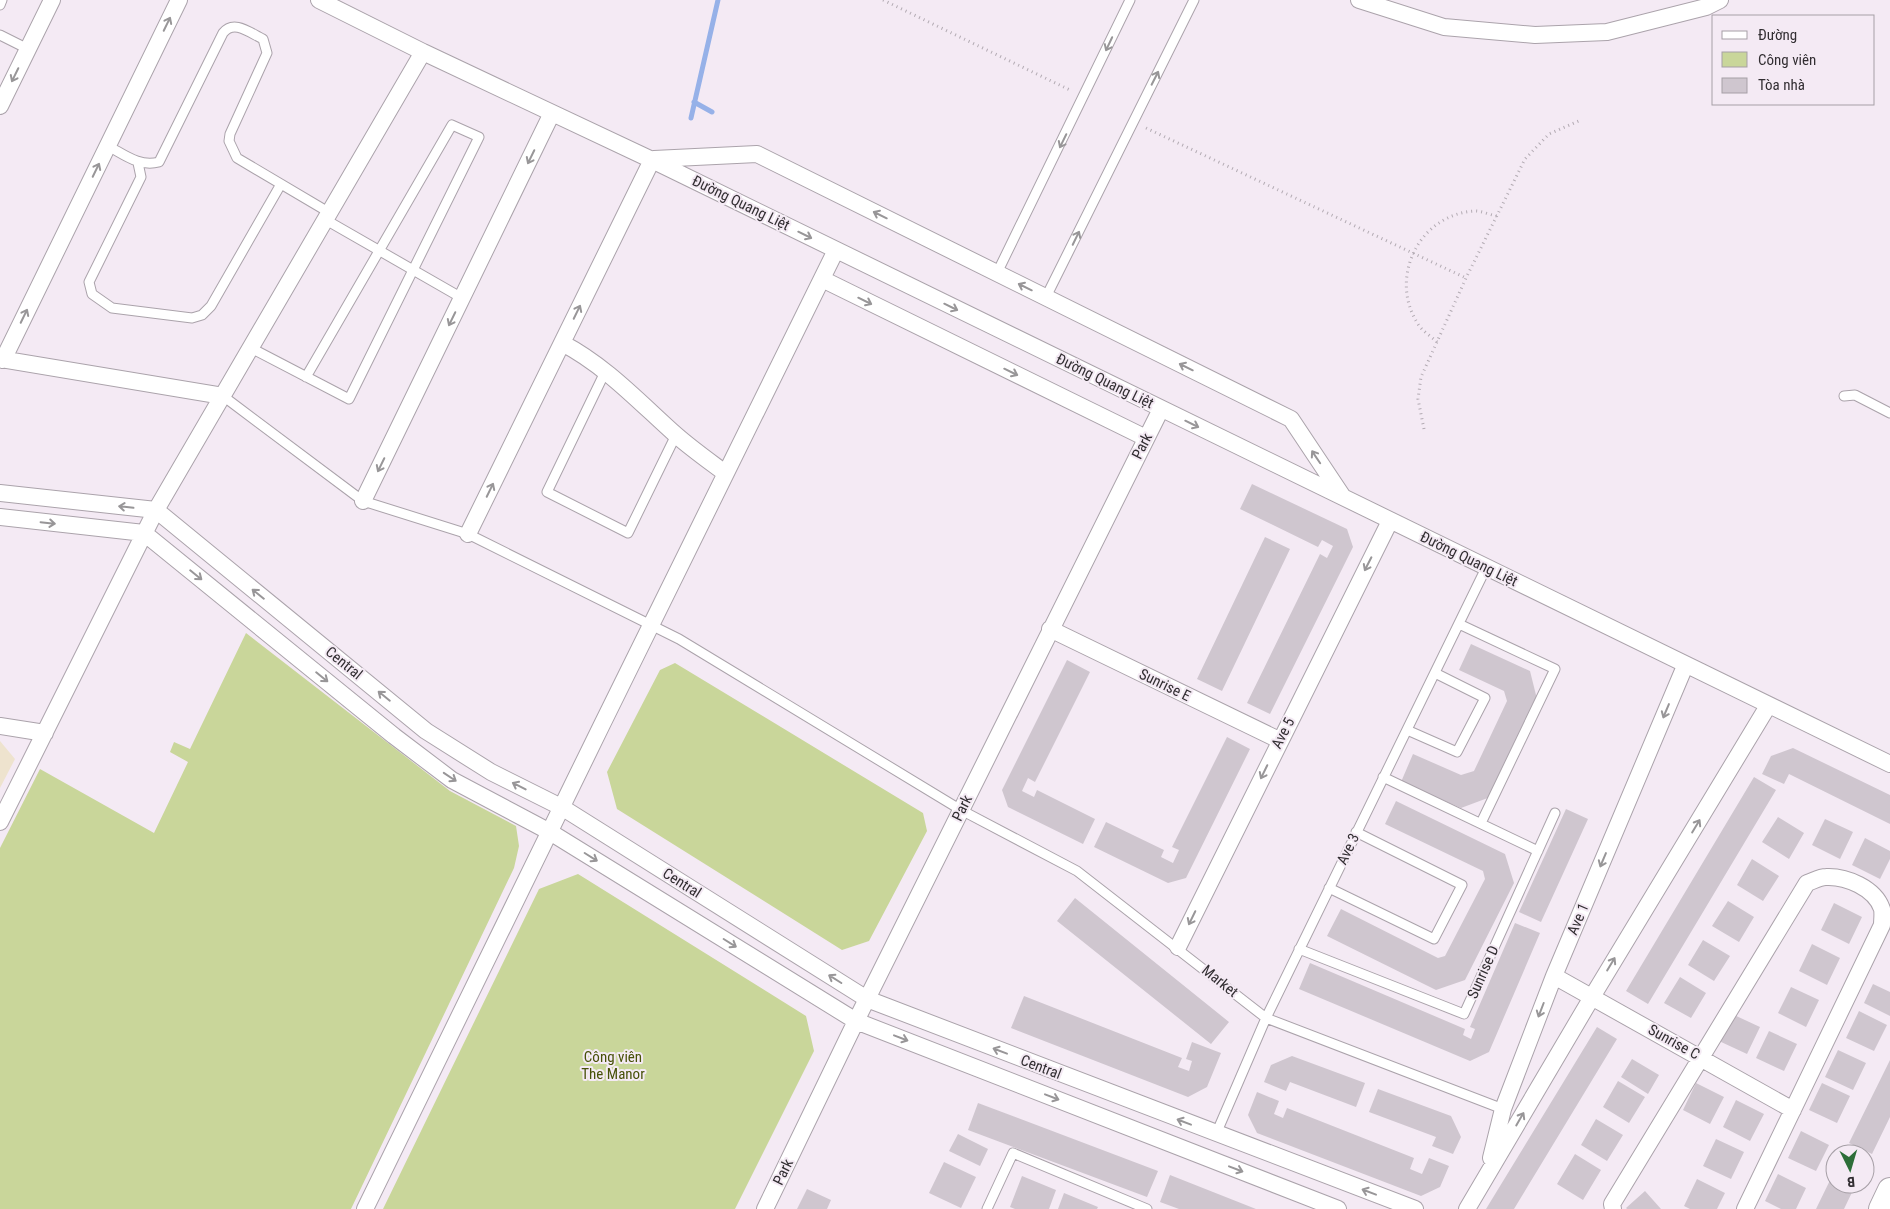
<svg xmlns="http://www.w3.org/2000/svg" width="1890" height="1209" font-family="'Roboto Condensed',sans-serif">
  <rect width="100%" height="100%" fill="#f4eaf4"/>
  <!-- education -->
  <path fill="#eee3ce" d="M0 741 15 759 0 788Z"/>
  <!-- green -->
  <path fill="#c9d69a" d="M246 633 450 791 516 826 519 846 514 868 351 1209H0V848L40 769 154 833 188 762 170 752 174 742 190 749Z
    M675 663 923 813 927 831 869 941 842 950 617 809 607 772 660 670Z
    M578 874 806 1016 814 1051 735 1209H383L539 889Z"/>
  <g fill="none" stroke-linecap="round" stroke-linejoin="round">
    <!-- stream -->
    <path stroke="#96b1e8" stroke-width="5" d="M694 102 712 112
      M691 118 718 0"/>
  </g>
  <!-- building -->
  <path fill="#cfc6cf" d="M1252 484 1347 529 1353 547 1270 714 1247 703 1320 554 1327 558 1333 546 1322 540 1318 547 1240 509Z
    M1265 537 1290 549 1222 691 1197 679Z
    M1471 644 1530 671 1538 703 1493 796 1461 808 1401 782 1413 754 1461 775 1474 771 1507 701 1504 691 1459 670Z
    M1067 660 1090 672 1035 782 1028 778 1022 791 1034 797 1037 790 1095 819 1083 844 1008 807 1002 790Z
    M1227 737 1250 749 1186 878 1168 883 1094 847 1106 822 1164 850 1161 857 1173 863 1179 850 1172 847Z
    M1793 748 1890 795V824L1789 774 1784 784 1762 774 1771 756Z
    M1754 777 1776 790 1648 1004 1626 991Z
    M1396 801 1505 854 1514 883 1465 980 1436 990 1327 936 1341 909 1438 958 1445 956 1485 879 1483 871 1385 824Z
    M1566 809 1588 819 1541 922 1519 912Z
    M1778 817 1804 833 1789 859 1762 842Z
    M1825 819 1853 832 1840 859 1812 845Z
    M1865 838 1890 851V859L1880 879 1852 865Z
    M1752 859 1779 876 1763 901 1737 885Z
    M1075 898 1229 1022 1211 1044 1057 921Z
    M1728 901 1754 917 1739 942 1712 926Z
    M1834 903 1862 917 1849 944 1821 930Z
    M1515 923 1540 933 1489 1052 1470 1061 1299 989 1310 963 1465 1029 1463 1035 1471 1039 1475 1029 1470 1027Z
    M1703 940 1730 956 1714 981 1688 965Z
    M1812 944 1840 958 1827 985 1799 971Z
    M1680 977 1706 993 1691 1018 1664 1003Z
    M1873 984 1890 992V1016L1864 1003Z
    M1791 987 1819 1000 1806 1027 1778 1013Z
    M1024 996 1182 1058 1178 1067 1189 1071 1192 1061 1186 1059 1192 1042 1221 1053 1207 1087 1188 1097 1011 1028Z
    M1859 1011 1887 1025 1874 1051 1846 1038Z
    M1732 1014 1760 1027 1747 1054 1719 1041Z
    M1597 1027 1617 1039 1514 1209H1486Z
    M1769 1031 1797 1044 1784 1071 1756 1058Z
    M1838 1050 1866 1063 1853 1090 1825 1077Z
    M1292 1056 1365 1083 1356 1107 1290 1082 1286 1091 1264 1082 1271 1065Z
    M1632 1059 1659 1075 1648 1094 1621 1077Z
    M1890 1060V1117L1872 1154 1849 1143Z
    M1618 1081 1645 1097 1629 1123 1603 1107Z
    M1696 1083 1724 1097 1710 1124 1683 1110Z
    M1822 1083 1850 1096 1837 1123 1809 1110Z
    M1378 1089 1451 1116 1461 1137 1453 1154 1432 1146 1436 1137 1369 1112Z
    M1257 1092 1279 1101 1274 1114 1283 1118 1287 1108 1414 1158 1410 1169 1422 1174 1429 1158 1449 1166 1440 1187 1421 1196 1257 1133 1248 1115Z
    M1736 1100 1764 1114 1750 1141 1723 1127Z
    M978 1103 1158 1171 1147 1197 968 1130Z
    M1596 1119 1623 1135 1607 1161 1581 1145Z
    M1801 1131 1829 1145 1816 1171 1788 1158Z
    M958 1134 988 1149 980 1166 949 1151Z
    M1716 1139 1744 1152 1731 1179 1703 1166Z
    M1575 1154 1601 1170 1583 1200 1557 1184Z
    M944 1162 976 1177 961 1208 929 1193Z
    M1835 1170V1184H1856L1844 1209H1816Z
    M1778 1174 1806 1188 1796 1209H1781L1765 1201Z
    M1170 1175 1256 1209H1179L1160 1202Z
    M1022 1176 1056 1190 1049 1209H1015L1010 1207Z
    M1697 1179 1725 1193 1717 1209H1690L1684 1206Z
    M807 1189 831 1200 827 1209H797Z
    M1645 1191 1661 1209H1627L1626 1208Z
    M1064 1193 1098 1207 1097 1209H1058Z"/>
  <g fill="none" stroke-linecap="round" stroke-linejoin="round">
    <!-- service casing -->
    <g stroke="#aba3ab" stroke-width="11">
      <path id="service" d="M0 5 2 0
        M0 35 28 49
        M108 146C125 155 139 167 159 162L223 33C234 19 250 33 263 39L267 53 230 134 229 141 237 158 330 213
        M138 163 141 177 89 282 92 294 112 308 192 318 202 315 211 306 281 184
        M326 220 462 298
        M997 273 1130 0
        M1046 297 1194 0
        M251 348 349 399 479 137 452 125 306 377
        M606 370 547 492 628 533 676 435
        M223 396 363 501 468 534 679 639 961 810 1077 871 1266 1018 1503 1109
        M1844 396 1855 395 1890 413
        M1459 624 1555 669 1481 823
        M1407 730 1457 752 1485 698 1435 673
        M1383 777 1538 851
        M1329 888 1434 939 1462 885 1356 832
        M1299 949 1464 1014 1555 813
        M1216 1134 1266 1018 1486 568
        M987 1209 1013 1153 1147 1209"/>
    </g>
    <!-- minor casing -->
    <g stroke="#aba3ab" stroke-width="18">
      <path id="minor" d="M319 0 423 52 652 160 1890 764
        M1359 0 1444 27 1535 35 1607 32 1706 7 1720 0
        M0 106 52 0
        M654 159 757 154 1291 419 1343 497
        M822 279 1146 438
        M562 343C606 366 639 402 676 435 692 449 709 461 725 473
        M0 359 223 396
        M3 360 179 0
        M0 493 156 510 426 731 491 772 563 808 867 999 1415 1209
        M363 501 552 113
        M0 517 144 533 394 736 452 780 550 832 856 1021 1338 1209
        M468 534 652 160
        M1050 629 1279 740
        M0 726 45 733
        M0 822 156 510 423 52
        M1178 947 1390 521
        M1554 976 1793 1110
        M1491 1158 1503 1109 1554 976 1685 666
        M365 1209C522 889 677 569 836 250
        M765 1209 856 1021 1161 409
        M1467 1209 1592 997 1768 706
        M1613 1209 1612 1204 1807 883C1813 881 1820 877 1826 877 1846 876 1875 888 1882 909 1883 914 1882 920 1882 925L1745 1209"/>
    </g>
    <!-- secondary casing -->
    <g stroke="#aba3ab" stroke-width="26">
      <path id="secondary" d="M1881 1209 1890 1190"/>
    </g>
    <!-- path -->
    <path stroke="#b3abb3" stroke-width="3" stroke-dasharray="1 4" stroke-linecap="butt" d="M883 0 1070 90
      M1146 128 1466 278
      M1437 342C1431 336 1422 331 1418 324 1388 278 1419 214 1475 211 1482 211 1490 215 1497 216
      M1424 429 1418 399 1421 377 1466 278 1525 159 1549 134 1581 120"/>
    <!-- service -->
    <use href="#service" stroke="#fff" stroke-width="9"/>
    <!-- minor -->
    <use href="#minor" stroke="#fff" stroke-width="16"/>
    <!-- secondary -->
    <use href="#secondary" stroke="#fff" stroke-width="24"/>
  </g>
  <!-- one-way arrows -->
  <defs><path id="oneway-shaft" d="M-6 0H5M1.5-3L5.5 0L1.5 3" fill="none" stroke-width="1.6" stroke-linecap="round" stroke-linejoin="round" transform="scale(1.25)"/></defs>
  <g stroke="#989698">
    <use href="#oneway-shaft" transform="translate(167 24) rotate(-64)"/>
    <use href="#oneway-shaft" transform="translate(1109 44) rotate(115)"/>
    <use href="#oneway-shaft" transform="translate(15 75) rotate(116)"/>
    <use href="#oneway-shaft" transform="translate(1155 78) rotate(-63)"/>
    <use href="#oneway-shaft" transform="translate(1063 141) rotate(116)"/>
    <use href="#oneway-shaft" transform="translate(531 157) rotate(116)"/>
    <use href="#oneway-shaft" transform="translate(96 170) rotate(-64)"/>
    <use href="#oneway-shaft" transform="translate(880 215) rotate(-154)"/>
    <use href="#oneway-shaft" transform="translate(805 235) rotate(26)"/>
    <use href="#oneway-shaft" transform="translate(1076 238) rotate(-64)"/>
    <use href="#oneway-shaft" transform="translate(1025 287) rotate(-154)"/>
    <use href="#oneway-shaft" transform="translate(865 301) rotate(26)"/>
    <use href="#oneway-shaft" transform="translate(951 307) rotate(26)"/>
    <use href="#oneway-shaft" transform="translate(577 312) rotate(-64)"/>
    <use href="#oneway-shaft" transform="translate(24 316) rotate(-64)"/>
    <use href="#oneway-shaft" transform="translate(452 319) rotate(116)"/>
    <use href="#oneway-shaft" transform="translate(1186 367) rotate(-154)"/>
    <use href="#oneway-shaft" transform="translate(1011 372) rotate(26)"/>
    <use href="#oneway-shaft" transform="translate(1192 424) rotate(26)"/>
    <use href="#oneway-shaft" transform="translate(1316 457) rotate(-124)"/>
    <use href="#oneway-shaft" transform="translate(381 465) rotate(116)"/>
    <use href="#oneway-shaft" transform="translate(490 490) rotate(-64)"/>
    <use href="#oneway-shaft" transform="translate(126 507) rotate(-174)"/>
    <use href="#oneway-shaft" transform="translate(48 523) rotate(6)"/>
    <use href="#oneway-shaft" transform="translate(1368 564) rotate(117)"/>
    <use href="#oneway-shaft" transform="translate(196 575) rotate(39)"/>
    <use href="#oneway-shaft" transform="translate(258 594) rotate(-141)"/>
    <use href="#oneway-shaft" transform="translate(322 677) rotate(39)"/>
    <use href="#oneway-shaft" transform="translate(384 696) rotate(-141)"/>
    <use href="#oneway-shaft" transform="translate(1666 711) rotate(113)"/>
    <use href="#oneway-shaft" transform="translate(1264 772) rotate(116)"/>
    <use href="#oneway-shaft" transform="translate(450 777) rotate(34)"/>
    <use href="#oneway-shaft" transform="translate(519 786) rotate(-153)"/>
    <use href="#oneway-shaft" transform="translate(1696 826) rotate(-59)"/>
    <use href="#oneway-shaft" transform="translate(591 857) rotate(32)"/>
    <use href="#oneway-shaft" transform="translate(1603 860) rotate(113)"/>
    <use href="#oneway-shaft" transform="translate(1192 918) rotate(116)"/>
    <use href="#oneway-shaft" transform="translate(730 943) rotate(32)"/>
    <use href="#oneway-shaft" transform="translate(1611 964) rotate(-59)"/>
    <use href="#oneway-shaft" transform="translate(835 979) rotate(-148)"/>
    <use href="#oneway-shaft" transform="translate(1541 1010) rotate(111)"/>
    <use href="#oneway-shaft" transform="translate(901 1038) rotate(21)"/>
    <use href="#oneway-shaft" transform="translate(1000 1051) rotate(-159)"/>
    <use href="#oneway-shaft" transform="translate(1052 1097) rotate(21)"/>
    <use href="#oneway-shaft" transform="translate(1520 1119) rotate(-60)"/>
    <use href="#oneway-shaft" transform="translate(1184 1122) rotate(-159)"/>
    <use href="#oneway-shaft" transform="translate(1236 1169) rotate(21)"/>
    <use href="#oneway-shaft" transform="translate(1369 1192) rotate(-159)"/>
  </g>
  <g text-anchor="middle" stroke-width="4" stroke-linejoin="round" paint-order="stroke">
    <!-- street labels -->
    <g font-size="15" fill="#322e32" stroke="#f4eaf4">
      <text transform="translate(741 203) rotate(26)" y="5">Đường Quang Liệt</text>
      <text transform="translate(1105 381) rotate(26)" y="5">Đường Quang Liệt</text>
      <text transform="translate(1142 446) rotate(-63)" y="5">Park</text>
      <text transform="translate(1469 559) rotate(26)" y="5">Đường Quang Liệt</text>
      <text transform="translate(344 663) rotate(39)" y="5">Central</text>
      <text transform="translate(1165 685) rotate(26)" y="5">Sunrise E</text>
      <text transform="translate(1283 733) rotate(-63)" y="5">Ave 5</text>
      <text transform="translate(962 808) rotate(-64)" y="5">Park</text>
      <text transform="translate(1348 849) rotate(-64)" y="5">Ave 3</text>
      <text transform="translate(682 883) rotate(32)" y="5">Central</text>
      <text transform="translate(1578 919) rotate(-67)" y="5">Ave 1</text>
      <text transform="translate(1483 972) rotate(-66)" y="5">Sunrise D</text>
      <text transform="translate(1220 981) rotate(39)" y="5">Market</text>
      <text transform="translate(1674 1042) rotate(29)" y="5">Sunrise C</text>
      <text transform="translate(1041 1067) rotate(21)" y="5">Central</text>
      <text transform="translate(783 1172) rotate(-64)" y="5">Park</text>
    </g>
    <!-- park labels -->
    <g font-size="15" fill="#475108" stroke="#f4eaf4">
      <text x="613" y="1062">Công viên<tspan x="613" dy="17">The Manor</tspan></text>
    </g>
  </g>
  <!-- legend -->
  <rect x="1712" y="15" width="162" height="90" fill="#f4eaf4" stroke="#a69fa6"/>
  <rect x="1722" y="31" width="25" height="8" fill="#ffffff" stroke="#a69fa6"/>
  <text x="1758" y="40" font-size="15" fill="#322e32">Đường</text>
  <rect x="1722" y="52" width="25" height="15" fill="#c9d69a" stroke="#a69fa6"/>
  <text x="1758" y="65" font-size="15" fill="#322e32">Công viên</text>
  <rect x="1722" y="78" width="25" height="15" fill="#cfc6cf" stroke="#a69fa6"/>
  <text x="1758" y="90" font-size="15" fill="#322e32">Tòa nhà</text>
  <!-- north arrow -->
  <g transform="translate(1850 1169) rotate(175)"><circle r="24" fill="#f4eaf4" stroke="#a69fa6"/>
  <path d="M0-4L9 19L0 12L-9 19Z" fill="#2c6e38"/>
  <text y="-8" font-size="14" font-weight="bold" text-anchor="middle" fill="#322e32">B</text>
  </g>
</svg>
